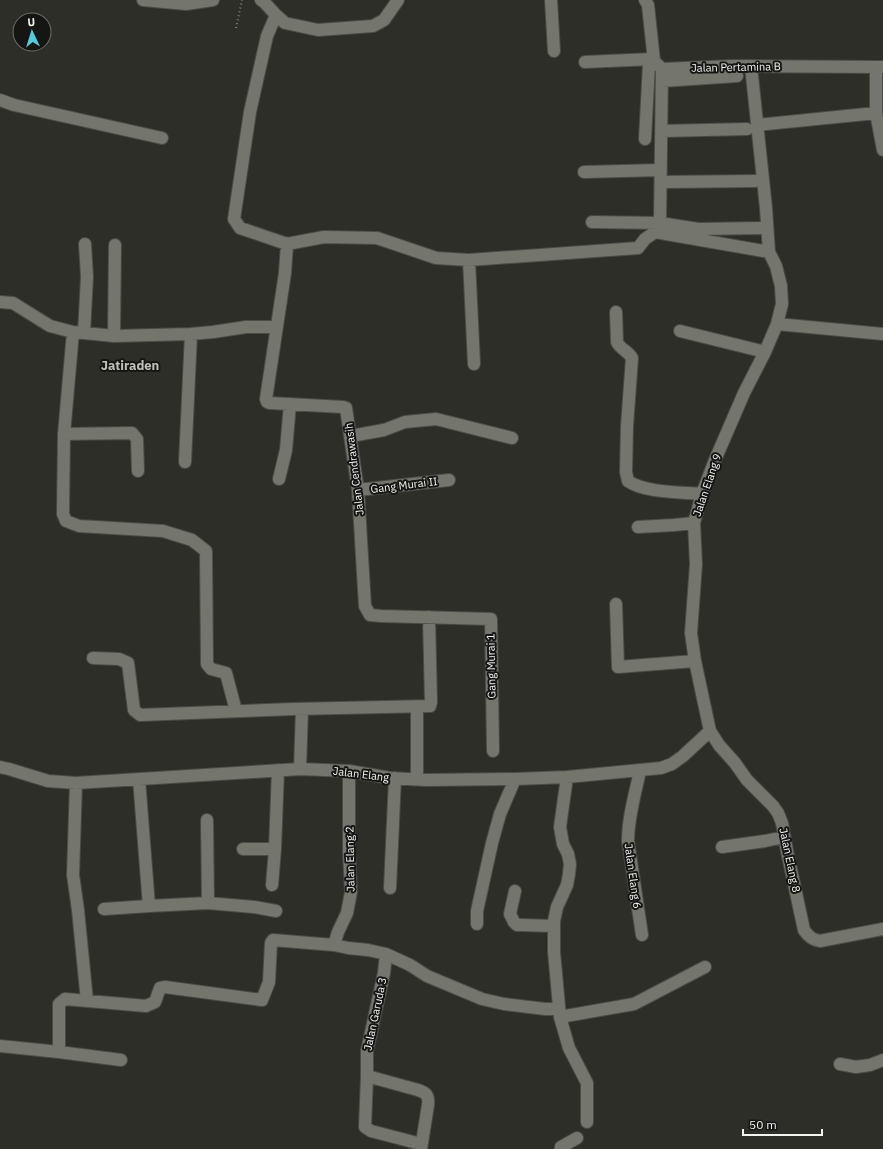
<svg xmlns="http://www.w3.org/2000/svg" width="883" height="1149" font-family="'IBM Plex Sans',sans-serif">
  <rect width="100%" height="100%" fill="#2d2e28"/>
  <g fill="none" stroke-linecap="round" stroke-linejoin="round">
    <!-- minor casing -->
    <g stroke="#4b4c47" stroke-width="14">
      <path id="minor" d="M143 0 186 4 213 0
        M261 0 264 2 276 15 285 23 318 30 373 26 384 20 398 0
        M551 0 554 51
        M645 0 648 5 654 61 662 69 734 66 883 67
        M276 15 267 36 250 112 234 219 240 228 287 244 324 237 377 238 436 258 469 260 638 248 645 239 655 232 769 252
        M585 62 653 59
        M751 66 766 208 769 252 776 266 781 286 782 304 777 324 765 352 744 393 715 460 702 494 694 523 696 564 691 633 695 661 710 731 719 745 735 763 747 780 773 806 778 813 782 823 787 851 804 930C808 936 812 940 820 941L883 929
        M876 67V113L883 150
        M662 81 737 76
        M0 100 14 105 162 138
        M757 125 876 113
        M661 131 747 129
        M645 139 649 64 654 61
        M584 172 660 170
        M661 182 755 181
        M592 222 660 223 698 229 761 228
        M660 223 662 69
        M287 244 285 273 266 399 267 402 270 403 343 407 346 408 358 490 365 606 370 615 381 616 491 619 493 751
        M469 260 474 364
        M0 302 13 303 50 326 73 332 84 333 114 336 191 334 213 332 246 327H276
        M616 312 617 342C620 349 628 351 632 358L627 426 626 472 628 481C645 493 681 492 702 494
        M777 324 883 334
        M680 331 765 352
        M73 332 64 434 63 514 66 521 79 526 163 531 192 540 206 551 207 664 211 669 226 673 236 711
        M84 333 87 277 85 244
        M114 336 115 245
        M64 434 132 433 137 439 138 471
        M351 436 384 430 405 422 436 419 512 438
        M185 462 191 334
        M279 479 286 450 290 404
        M358 490 449 480
        M638 527 674 525 694 523
        M616 604 618 667 695 661
        M93 658 119 659 128 663 134 710 140 715 294 709 430 706 431 702 429 617
        M417 707V779
        M0 767 9 769 48 781 76 783 300 769 349 771 390 778 426 780 515 779 567 777 661 768 672 764 683 756 710 731
        M300 769 302 709
        M640 771C635 794 628 818 628 841L642 935
        M567 777 560 827 563 844 568 854 570 864 569 874 567 885 557 907 554 921V952L560 1017 569 1048 587 1083V1122
        M139 779 149 906 208 903 254 907 276 911
        M76 783 73 875 78 910 87 1001
        M207 820 208 903
        M722 847 765 841 784 837
        M243 849H275
        M272 885 275 849 278 770
        M390 888 395 778
        M515 891 510 914 514 922 517 925H522L553 926
        M104 909 149 906
        M477 924V911L492 843 500 814 515 779
        M334 945 338 932 347 913 351 892 349 852V771
        M386 954 384 973 367 1051V1076L418 1090C427 1093 429 1096 428 1105L421 1149
        M560 1017 634 1004 705 967
        M0 1046 59 1052V1004L65 999 146 1006 155 1002 160 988 165 987 262 1000 269 982 271 943 273 940 334 945 348 948 368 950 386 954 410 965 427 976 482 999 504 1004 545 1009H559
        M59 1052 121 1060
        M840 1064 856 1067 870 1065 883 1060
        M367 1076 365 1127 371 1131 421 1144
        M561 1149V1147L577 1138"/>
    </g>
    <!-- path -->
    <path stroke="#81827d" stroke-width="2" stroke-dasharray="1 3" stroke-linecap="butt" d="M236 28 242 0"/>
    <!-- minor -->
    <use href="#minor" stroke="#74766e" stroke-width="12"/>
  </g>
  <g text-anchor="middle" stroke-width="4" stroke-linejoin="round" paint-order="stroke">
    <!-- street labels -->
    <g font-size="11" fill="#f4f5f1" stroke="#151613">
      <text transform="translate(736 67) rotate(-1)" y="4">Jalan Pertamina B</text>
      <text transform="translate(354 469) rotate(-97)" y="4">Jalan Cendrawasih</text>
      <text transform="translate(404 485) rotate(-7)" y="4">Gang Murai II</text>
      <text transform="translate(707 485) rotate(-71)" y="4">Jalan Elang 9</text>
      <text transform="translate(491 666) rotate(-91)" y="4">Gang Murai 1</text>
      <text transform="translate(361 774) rotate(7)" y="4">Jalan Elang</text>
      <text transform="translate(350 859) rotate(-91)" y="4">Jalan Elang 2</text>
      <text transform="translate(790 860) rotate(78)" y="4">Jalan Elang 8</text>
      <text transform="translate(633 876) rotate(82)" y="4">Jalan Elang 6</text>
      <text transform="translate(375 1014) rotate(-78)" y="4">Jalan Garuda 3</text>
    </g>
    <!-- quarter labels -->
    <g font-size="13" font-weight="bold" fill="#bfc1b9" stroke="#151613">
      <text x="130" y="370">Jatiraden</text>
    </g>
  </g>
  <!-- north arrow -->
  <g transform="translate(32 32) rotate(356)"><circle r="19" fill="#151613" stroke="#6e6f6c"/>
  <path d="M0-3L7 15L0 10L-7 15Z" fill="#54cade"/>
  <text y="-6" font-size="11" font-weight="bold" text-anchor="middle" fill="#f4f5f1">U</text>
  </g>
  <!-- scale -->
  <path d="M743 1129v6h79v-6" fill="none" stroke="#f4f5f1" stroke-width="2"/>
  <text x="749" y="1129" font-size="12" fill="#f4f5f1" stroke="#151613" stroke-width="3" paint-order="stroke">50 m</text>
</svg>
